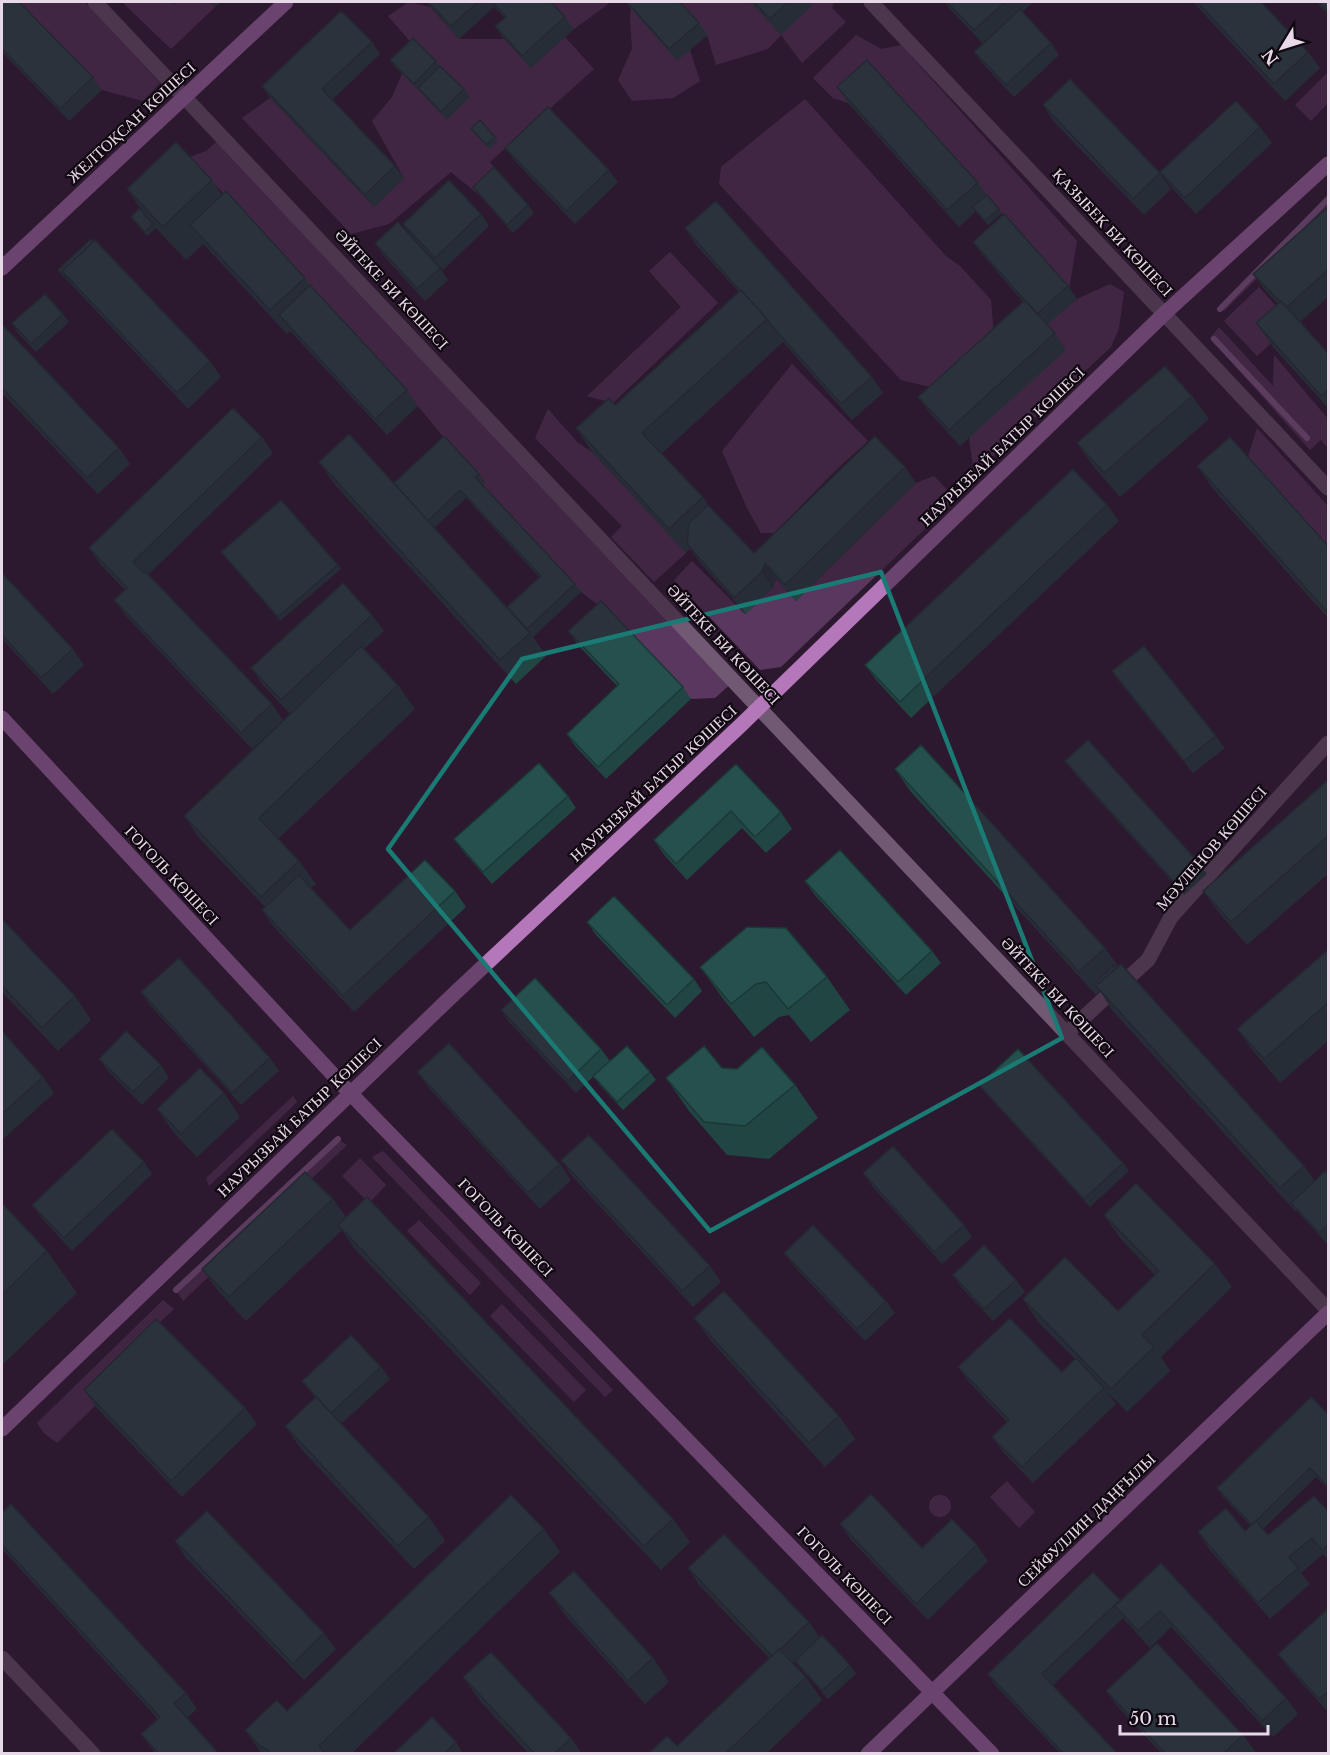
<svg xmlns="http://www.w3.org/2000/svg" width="1330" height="1755" font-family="'Libre Baskerville',serif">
  <rect width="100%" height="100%" fill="#2d192f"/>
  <!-- green -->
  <path fill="#5a375e" d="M15 2H85L160 83 143 101 102 90Z
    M122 2H170L174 5 177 2H210L215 7 171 49Z
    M409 2 430 7 459 39H504L531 68 565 37 594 69 490 162 500 175 479 195 451 172 389 224 351 234 242 118 270 98 374 207 404 178 372 121 392 97 414 46 388 16Z
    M549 2H611L574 29Z
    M678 2H834L832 8 846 22 802 63 781 35 768 49 716 65 707 35Z
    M631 8 690 50 700 81 673 98 632 101 618 80 632 49 630 19Z
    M856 35 881 49 901 45 1077 241 1069 290 1002 213 848 103 833 98 813 78Z
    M1328 72V103L1311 121 1295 105Z
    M805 99 946 256 960 266 991 300 994 336 934 388 901 380 719 184 721 167Z
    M222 137 734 681 715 698 691 699 609 613 581 592 481 485 485 482 450 445 418 406 190 157 206 151Z
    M1328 202V209L1224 311 1220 309Z
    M670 252 718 303 613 403 587 396 681 307 649 271Z
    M1110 284 1124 292 1119 328 1111 347 974 474 969 438 1045 326 1077 299Z
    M1259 287 1292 324 1257 356 1224 321Z
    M1219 327 1273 386 1274 355 1328 419V448L1321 440 1310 450 1210 338Z
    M792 364 868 441 838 468 774 533H761L747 508 722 451Z
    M548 409 578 443 592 452 686 553 654 582 611 537 622 526 535 438Z
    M1257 428 1328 506V552L1247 460Z
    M934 476 956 499 781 667 760 670 674 580 692 561 745 614 773 588 776 579 796 601 916 483Z
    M293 1096 297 1102 209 1186 206 1178Z
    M338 1139 347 1145 183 1301 176 1290Z
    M383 1151 613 1390 605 1397 372 1157Z
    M360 1158 386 1185 369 1203 342 1176Z
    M419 1220 481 1283 470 1295 407 1231Z
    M163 1300 174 1309 160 1322 167 1335 57 1443 44 1433 37 1423Z
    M502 1304 586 1390 574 1402 490 1316Z
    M1007 1481 1035 1512 1019 1528 990 1497Z
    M929 1506a11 11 0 1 1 22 0a11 11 0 1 1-22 0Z"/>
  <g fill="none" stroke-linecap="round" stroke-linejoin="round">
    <!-- stream -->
    <path stroke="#926798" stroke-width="6" d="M1220 309 1328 199
      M1214 339 1307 438
      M176 1290 338 1139"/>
    <!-- minor -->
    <path stroke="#715973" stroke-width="15" d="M95 2 759 708 1328 1310
      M871 2 1328 488
      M1126 980 1148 960 1171 917 1328 743
      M1067 1033 1107 996
      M2 1658 93 1754"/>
    <!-- major -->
    <path stroke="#b477ba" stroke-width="15" d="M2 268 286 2
      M2 718 350 1093 992 1754
      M2 1429 455 993 741 725 1165 313 1328 164
      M868 1754 1328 1313"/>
  </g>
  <!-- wall -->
  <path fill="#214542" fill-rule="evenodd" d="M2 2 93 77 102 90 69 121 2 52Z
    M170 2H177L174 5Z
    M210 2H221L215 7Z
    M426 2H551L565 17 574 29 531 68 504 39 495 26 505 18 494 7 459 39Z
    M625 2H680L699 23 708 35 677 61Z
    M750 2H808L812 6 781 35Z
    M945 2H1034L1022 12 1051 43 1059 55 1014 97 983 64 974 52 983 44 950 9Z
    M1193 2H1261L1308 52 1320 68 1285 101Z
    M1316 2H1329V15Z
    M372 42 380 54 332 100 395 166 404 178 374 207 270 98 262 86Z
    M390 60 436 61 440 66 464 89 470 97 447 120 424 96 420 91V92L396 68Z
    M837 87 978 183 987 195 1002 213 988 225 976 211 959 227 848 103Z
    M1043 105 1160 173 1171 189 1144 215 1054 122Z
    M1260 127 1272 143 1196 214 1172 188 1160 172Z
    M471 128 495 137 498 141 489 149Z
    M505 148 609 170 618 182 575 224 514 160Z
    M212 180 222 195 305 278 310 285 407 390 418 406 387 435 290 331 287 334 207 248 203 244 186 260 156 228 147 236 131 217 140 208 127 189Z
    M473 187 528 205 534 213 513 233 479 195Z
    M1329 206V296L1300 322 1329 354V409L1273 347 1256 323 1278 304 1265 290 1253 274Z
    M481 214 489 226 443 270 411 236 403 224Z
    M685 228 872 377 883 393 852 420 783 342 662 453 703 497 708 505 754 553 905 467 916 483 796 601 776 579 773 588 746 614 698 560 690 549 686 553 592 452 576 428 615 405 739 292 696 245Z
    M973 242 1068 286 1077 299 1047 325 1055 333 1066 350 960 446 930 413 918 397 1023 302 982 254Z
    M375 243 440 268 448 280 425 301 384 256Z
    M58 270 210 361 221 377 188 409Z
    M63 314 69 322 36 352 17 332 12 323Z
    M2 324 119 448 130 464 98 494 2 393Z
    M1192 396 1209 419 1120 497 1094 467 1077 443Z
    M262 437 273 453 148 575 272 704 283 720 252 749 126 616 114 600 125 590 100 564 89 548Z
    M319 462 394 483 479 474 485 482 482 484 575 584 581 592 533 637 546 656 516 684 335 485ZM466 498 539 577 507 607 434 528Z
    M1197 466 1329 547V619L1213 489Z
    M1107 505 1119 521 911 718 877 681 865 665Z
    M221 552 338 565 341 569 280 621Z
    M2 573 73 649 84 665 53 694 2 639Z
    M372 615 384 631 364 649 398 685 415 709 278 839 299 861 316 884 311 888 350 930 455 891 466 907 354 1012 273 926 262 910 265 907 200 839 184 816 290 714 262 684 251 668Z
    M568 631 683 687 691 699 606 779 575 746 567 734 617 686 577 644Z
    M1112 671 1216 736 1225 748 1193 773 1121 684Z
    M1065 761 1198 862 1207 874 1184 895 1074 773Z
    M736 764 781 812 792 829 766 853 742 828 687 880 665 856 654 840Z
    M895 769 1105 948 1118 966 1304 1166 1315 1181 1329 1175 1328 1245 1297 1211 1296 1212 1112 1010 1100 991 1096 995 911 792Z
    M1329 779V873L1247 945 1220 914 1203 891Z
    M568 796 576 808 492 884 463 851 454 839Z
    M805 881 932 951 941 963 906 995 814 894Z
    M2 919 75 996 91 1020 58 1051 2 992Z
    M587 922 694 979 702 991 675 1018 596 935Z
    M1329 949V1040L1280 1083 1254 1052 1237 1029Z
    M700 967 827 977 850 1010 811 1042 789 1015 779 1017 754 1037 724 1000Z
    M141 992 270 1058 279 1071 241 1105 149 1004Z
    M501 1010 601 1049 610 1061 650 1072 656 1080 623 1110 599 1084 594 1076 576 1093 509 1022Z
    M2 1031 43 1077 54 1093 2 1140Z
    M99 1059 161 1065 169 1078 142 1105 108 1071Z
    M722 1068 737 1069 795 1085 818 1118 769 1159 727 1155 689 1111 666 1078Z
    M417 1072 560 1164 571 1180 540 1209 429 1088Z
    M979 1085 1123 1163 1129 1171 1090 1207 985 1093Z
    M224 1093 240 1117 197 1157 174 1133 157 1109Z
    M561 1160 710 1266 721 1282 693 1307 572 1176Z
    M144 1162 152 1174 72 1251 41 1217 32 1205Z
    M863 1173 964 1225 972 1237 942 1264 872 1186Z
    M333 1199 346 1217 673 1519 690 1542 661 1570 354 1248 342 1230 246 1321 219 1292 202 1269Z
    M2 1203 47 1251 77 1293 2 1365Z
    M1104 1215 1215 1264 1232 1287 1161 1357 1170 1371 1127 1412 1107 1392 1116 1404 1033 1483 1004 1453 992 1437 1007 1422 970 1383 958 1367 1062 1372 1075 1359 1039 1323 1023 1299 1118 1311 1155 1275 1120 1238Z
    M784 1253 886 1301 895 1313 865 1341 793 1265Z
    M953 1275 1016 1280 1025 1292 993 1321 961 1287Z
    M694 1318 839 1416 855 1439 825 1467 711 1341Z
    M381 1367 390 1379 341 1424 429 1517 445 1541 414 1569 302 1450 285 1426 315 1398 302 1381Z
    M84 1390 245 1408 257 1424 182 1497 95 1406Z
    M1329 1415V1489L1316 1477 1263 1529 1268 1535 1329 1512V1560L1323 1554 1301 1573 1310 1584 1270 1619 1209 1549 1198 1532 1245 1531 1251 1526 1222 1496 1217 1488Z
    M2 1513 186 1693 197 1709 187 1718 219 1754H155L153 1750 141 1734 158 1719 2 1549Z
    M840 1524 922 1548 977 1545 988 1561 928 1620 851 1540Z
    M544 1529 560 1552 351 1754H262L245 1730 287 1711Z
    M175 1541 324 1633 336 1649 304 1680 186 1558Z
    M1161 1563 1286 1698 1298 1714 1273 1737 1171 1627 1150 1648 1123 1618 1053 1685 1118 1754H1061L996 1686 988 1674 1120 1600Z
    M688 1568 809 1622 820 1638 850 1665 856 1674 828 1699 801 1669 795 1662 793 1664 806 1677 822 1700 766 1754H648L677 1746 769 1658 699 1585Z
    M549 1593 653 1658 669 1682 645 1704 566 1616Z
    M1329 1608V1713L1290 1670 1278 1654Z
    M463 1677 571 1738 582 1754H529L480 1701Z
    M1106 1691 1243 1735 1255 1751 1252 1754H1162L1118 1707Z
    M456 1742 463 1754H393Z"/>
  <!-- shaded-wall -->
  <path fill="#1b3836" d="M765 563 776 579 773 588 762 572Z"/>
  <!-- building -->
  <path fill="#26504d" stroke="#1b3836" stroke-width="1.5" d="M2 2H19L93 77 60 109 2 49Z
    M428 2H478L451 26Z
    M492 2H551L565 17 522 56 495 26 506 17Z
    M627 2H680L699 23 669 49Z
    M754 2H788L770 19Z
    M947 2H1005L974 30Z
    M1197 2H1261L1308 52 1274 84Z
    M1318 2H1329V12Z
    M1020 9 1051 43 1006 85 974 52Z
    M341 11 372 42 322 89 395 166 365 195 262 86Z
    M413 38 436 61 414 84 390 60Z
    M867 60 978 183 947 210 837 87Z
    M440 66 464 89 441 112 418 88Z
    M1070 79 1160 173 1133 199 1043 105Z
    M1236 101 1260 127 1185 198 1160 172Z
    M548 107 609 170 566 211 505 148Z
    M480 120 495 137 486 145 471 128Z
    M176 142 212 180 163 227 127 189Z
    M494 167 528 205 507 225 473 187Z
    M449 180 481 214 435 258 403 224Z
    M226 191 305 278 270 310 190 225Z
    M987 195 999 209 985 221 972 207Z
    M716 201 872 377 841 404 772 326 767 319 741 290 740 291 685 228Z
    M1329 206V269L1287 307 1281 301 1280 302 1253 274Z
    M140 208 147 218 153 224 145 232 131 217Z
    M1004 214 1068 286 1037 314 973 242Z
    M398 222 440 268 417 289 375 243Z
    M91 239 93 242 62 271 70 283 58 270Z
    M95 240 210 361 177 393 62 271Z
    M310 285 407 390 375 419 279 315Z
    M741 290 767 319 642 433 703 497 669 529 576 428 609 398 615 405Z
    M45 294 63 314 31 344 12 323Z
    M1025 300 1055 333 949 430 918 397Z
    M1281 301 1329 354V389L1321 396 1256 323Z
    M2 324 119 448 87 478 2 388Z
    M1165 366 1192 396 1104 473 1077 443Z
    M233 408 262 437 133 562 144 573 145 571 272 704 241 733 114 600 127 588 89 548Z
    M349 434 530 633 500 660 319 462Z
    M444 436 479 474 475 477 575 584 527 629 507 607 541 576 460 490 428 521 394 483Z
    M875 436 905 467 785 585 765 563 762 572 734 598 687 544 689 523 708 505 754 553Z
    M1230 437 1329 547V614L1197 466Z
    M1073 469 1107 505 900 702 865 665Z
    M281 500 338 565 278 617 221 552Z
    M2 573 73 649 41 678 2 635Z
    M343 583 372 615 281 700 251 668Z
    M601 601 683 687 598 767 567 734 619 684 568 631Z
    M361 646 398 685 259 818 299 861 261 897 184 816Z
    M1144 646 1216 736 1184 761 1112 671Z
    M1088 740 1198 862 1175 883 1065 761Z
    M921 745 1105 948 1079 972 895 769Z
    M539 763 568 796 483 872 454 839Z
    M736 764 781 812 755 837 731 811 676 864 654 840Z
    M1329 779V835L1231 922 1203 891Z
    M840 850 932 951 898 982 805 881Z
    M425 860 455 891 343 996 262 910 299 875 350 930Z
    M614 896 694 979 667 1005 587 922Z
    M2 919 75 996 42 1028 2 986Z
    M747 927 786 928 827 977 788 1009 766 982 756 984 731 1004 700 967Z
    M1329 949V1002L1264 1059 1237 1029Z
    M179 958 270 1058 232 1093 141 992Z
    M1121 964 1304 1166 1280 1188 1096 986Z
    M1114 965 1116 968 1098 984 1096 982Z
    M535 978 601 1049 568 1081 501 1010Z
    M2 1031 43 1077 2 1114Z
    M126 1031 161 1065 133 1092 99 1059Z
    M449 1043 560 1164 528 1193 417 1072Z
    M627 1046 650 1072 617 1102 593 1076Z
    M704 1046 722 1068 737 1069 762 1047 795 1085 745 1126 704 1122 666 1078Z
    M1018 1049 1123 1163 1084 1199 979 1085Z
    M200 1068 224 1093 181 1134 157 1109Z
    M112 1129 144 1162 64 1238 32 1205Z
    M589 1135 710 1266 682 1291 561 1160Z
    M893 1146 964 1225 934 1252 863 1173Z
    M1325 1171 1329 1175V1224L1319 1233 1291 1203Z
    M305 1172 333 1199 229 1297 202 1269Z
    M1136 1183 1215 1264 1142 1335 1154 1347 1111 1389 1023 1299 1065 1257 1118 1311 1159 1271 1104 1215Z
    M367 1197 673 1519 644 1546 338 1225Z
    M2 1203 47 1251 2 1295Z
    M813 1225 886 1301 857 1329 784 1253Z
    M984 1245 1016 1280 984 1309 953 1275Z
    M724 1291 839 1416 809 1443 694 1318Z
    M1010 1318 1062 1372 1076 1358 1104 1388 1022 1467 992 1437 1009 1420 958 1367Z
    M156 1319 245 1408 171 1481 84 1390Z
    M351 1335 381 1367 331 1413 302 1381Z
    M316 1397 429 1517 398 1546 285 1426Z
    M1311 1397 1329 1415V1487L1310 1468 1252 1525 1217 1488Z
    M871 1494 922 1548 952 1519 977 1545 916 1604 840 1524Z
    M511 1495 544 1529 319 1746 326 1754H271L268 1750 260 1746 245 1730 277 1700 287 1711Z
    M1314 1496 1329 1512V1544L1322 1550 1312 1538 1289 1557 1298 1568 1258 1603 1198 1532 1226 1508 1245 1531 1256 1521 1268 1535Z
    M11 1504 186 1693 174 1703 219 1754H159L141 1734 160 1717 2 1545V1513Z
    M207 1511 324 1633 293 1664 175 1541Z
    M724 1534 809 1622 780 1650 779 1649 772 1656 688 1568Z
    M1161 1563 1286 1698 1262 1721 1160 1611 1138 1631 1115 1606Z
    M574 1571 653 1658 628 1681 549 1593Z
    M1093 1572 1120 1600 1042 1674 1118 1754H1064L988 1674Z
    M1329 1608V1691L1319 1699 1278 1654Z
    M822 1635 850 1665 822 1691 795 1661Z
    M1157 1643 1243 1735 1223 1754H1166L1106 1691Z
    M779 1649 806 1677 725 1754H648L667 1736 677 1746Z
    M491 1652 571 1738 554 1754H535L463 1677Z
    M432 1717 456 1742 444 1754H393Z"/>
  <!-- marked area -->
  <path d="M0 0H1330V1755H0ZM881 572 1062 1038 710 1231 388 849 522 659Z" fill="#2d192f" fill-opacity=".55" fill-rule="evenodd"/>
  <path fill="none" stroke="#1a7b74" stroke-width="4.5" stroke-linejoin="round" d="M881 572 1062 1038 710 1231 388 849 522 659Z"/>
  <g text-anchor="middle" stroke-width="4.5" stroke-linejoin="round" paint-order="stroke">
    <!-- street labels -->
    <g font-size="16" fill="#e7d9e8" stroke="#100811">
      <text transform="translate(131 122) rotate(-43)" y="6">ЖЕЛТОҚСАН КӨШЕСІ</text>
      <text transform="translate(1113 232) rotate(47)" y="6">ҚАЗЫБЕК БИ КӨШЕСІ</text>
      <text transform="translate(392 289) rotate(47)" y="6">ӘЙТЕКЕ БИ КӨШЕСІ</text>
      <text transform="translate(1002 446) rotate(-44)" y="6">НАУРЫЗБАЙ БАТЫР КӨШЕСІ</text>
      <text transform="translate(724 644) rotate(47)" y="6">ӘЙТЕКЕ БИ КӨШЕСІ</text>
      <text transform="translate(653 783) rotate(-43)" y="6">НАУРЫЗБАЙ БАТЫР КӨШЕСІ</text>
      <text transform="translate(1211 848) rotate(-49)" y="6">МӘУЛЕНОВ КӨШЕСІ</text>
      <text transform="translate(172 875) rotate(47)" y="6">ГОГОЛЬ КӨШЕСІ</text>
      <text transform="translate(1058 997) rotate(47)" y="6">ӘЙТЕКЕ БИ КӨШЕСІ</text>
      <text transform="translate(299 1117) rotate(-44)" y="6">НАУРЫЗБАЙ БАТЫР КӨШЕСІ</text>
      <text transform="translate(506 1227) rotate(46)" y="6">ГОГОЛЬ КӨШЕСІ</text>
      <text transform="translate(1086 1520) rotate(-44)" y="6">СЕЙФУЛЛИН ДАҢҒЫЛЫ</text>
      <text transform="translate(845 1575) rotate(46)" y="6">ГОГОЛЬ КӨШЕСІ</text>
    </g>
  </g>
  <!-- border -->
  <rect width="1330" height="1755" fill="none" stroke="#e7d9e8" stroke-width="6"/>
  <!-- north arrow -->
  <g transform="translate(1282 48) rotate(232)" stroke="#100811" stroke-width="4.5" paint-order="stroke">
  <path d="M0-4.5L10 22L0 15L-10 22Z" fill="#e7d9e8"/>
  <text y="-9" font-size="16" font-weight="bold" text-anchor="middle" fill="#e7d9e8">N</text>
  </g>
  <!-- scale -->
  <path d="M1120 1725v9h148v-9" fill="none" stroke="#e7d9e8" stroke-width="3"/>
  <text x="1129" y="1725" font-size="18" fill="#e7d9e8" stroke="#100811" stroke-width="4.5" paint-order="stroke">50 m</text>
</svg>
